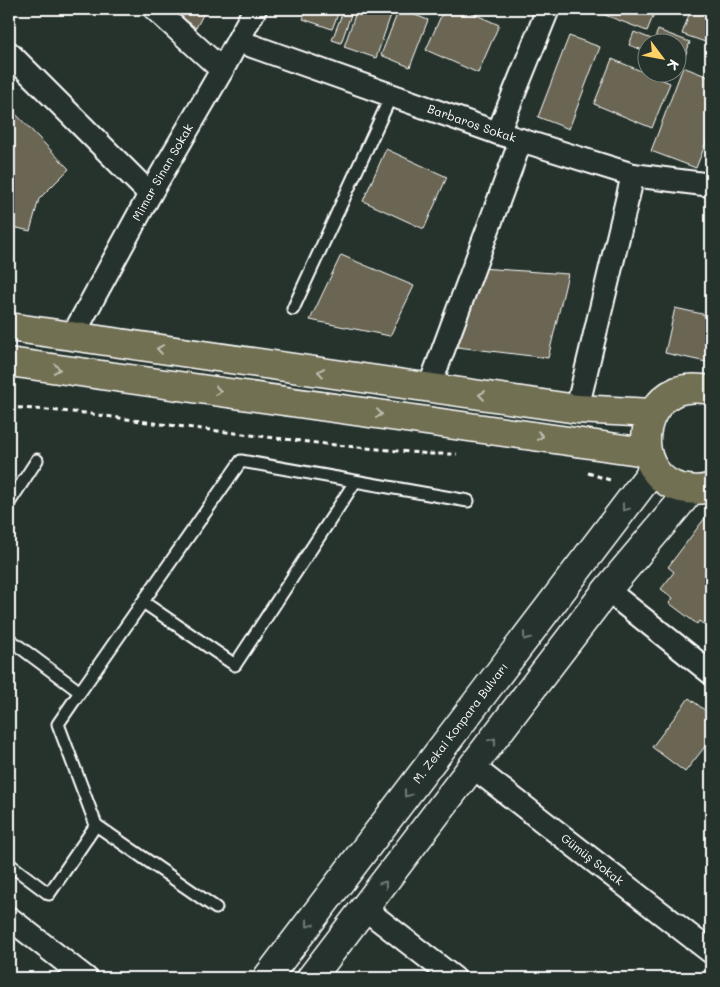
<svg xmlns="http://www.w3.org/2000/svg" width="720" height="987" font-family="Mali,sans-serif">
  <rect width="100%" height="100%" fill="#26332d"/>
  <filter id="ink" filterUnits="userSpaceOnUse"><feTurbulence type="fractalNoise" baseFrequency=".02" numOctaves="2"/><feDisplacementMap in="SourceGraphic" scale="10" xChannelSelector="R" yChannelSelector="G"/><feConvolveMatrix kernelMatrix="1 2 1 2 8 2 1 2 1" color-interpolation-filters="sRGB"/></filter>
  <g filter="url(#ink)">
    <!-- building -->
    <path fill="#6a6653" stroke="#fff" d="M172 9H206L196 28Z
      M307 9H340L332 29 303 19Z
      M344 9H353L341 43 332 40Z
      M357 9H393L376 58 344 47Z
      M399 9 428 20 410 67 381 55Z
      M444 9H463L499 25 478 73 426 50Z
      M593 9H656L647 31 592 10Z
      M691 9H711V44L682 34Z
      M658 30 690 42 682 65 678 63V42H648V52L629 45 634 32 654 40Z
      M569 36 600 47 569 129 538 117Z
      M612 59 670 83 652 128 594 104Z
      M683 67 711 78V130L696 168 651 151Z
      M9 107 69 169 39 199 30 231 9 226Z
      M386 149 447 177 424 229 363 201Z
      M341 255 414 286 390 336 310 320Z
      M480 268 568 274 548 358 449 346Z
      M675 308 711 316V363L665 353Z
      M711 510V620L706 626 699 621 697 624 669 603 673 598 661 589 674 572 668 567Z
      M689 698 711 715V739L685 772 652 747Z"/>
    <g fill="none" stroke-linecap="round" stroke-linejoin="round">
      <!-- lane casing -->
      <g stroke="#fff" stroke-width="15">
        <path id="lane" d="M293 309 391 96
          M9 503 37 460
          M143 602 235 665 355 482
          M9 639 80 692 241 461 468 501
          M80 692 58 724 96 825 216 908
          M9 864 49 894 96 825"/>
      </g>
      <!-- street casing -->
      <g stroke="#fff" stroke-width="26">
        <g id="street">
          <path d="M155 9 222 70"/>
          <path id="s1" d="M238 41 498 133 633 175 711 185"/>
          <path d="M9 53 150 194"/>
          <path d="M498 133 548 9"/>
          <path id="s2" d="M72 337 150 194 222 70 255 9"/>
          <path d="M429 388 521 140"/>
          <path d="M577 409 633 175"/>
          <path d="M607 590 711 673"/>
          <path id="s3" d="M473 767 711 952"/>
          <path d="M365 909 454 978"/>
          <path d="M9 918 86 978"/>
        </g>
      </g>
      <!-- secondary casing -->
      <g stroke="#fff" stroke-width="31">
        <g id="secondary">
          <path id="s4" d="M267 978 654 469"/>
          <path d="M311 978 607 590 691 490"/>
        </g>
      </g>
      <!-- primary casing -->
      <g stroke="#fff" stroke-width="31">
        <path id="primary" d="M9 327 577 409 652 413
          M9 362 646 452
          M711 390C700 388 689 387 677 391 635 409 635 476 681 488 691 490 702 491 711 487"/>
      </g>
      <!-- path -->
      <path stroke="#fff" stroke-width="3" stroke-dasharray="5 4" stroke-linecap="butt" d="M9 407 85 413 161 424 325 444 431 454H457
        M588 473 613 481"/>
      <!-- lane -->
      <use href="#lane" stroke="#26332d" stroke-width="11"/>
      <!-- street -->
      <use href="#street" stroke="#26332d" stroke-width="22"/>
      <!-- secondary -->
      <use href="#secondary" stroke="#26332d" stroke-width="28"/>
      <!-- primary -->
      <use href="#primary" stroke="#716f52" stroke-width="28"/>
    </g>
    <!-- one-way arrows -->
    <defs><path id="oneway-chevron" d="M-2-3.5L2.5 0L-2 3.5" fill="none" stroke-width="1.6" stroke-linecap="round" stroke-linejoin="round" transform="scale(1.25)"/></defs>
    <g stroke="#bfbeb1">
      <use href="#oneway-chevron" transform="translate(160 349) rotate(-172)"/>
      <use href="#oneway-chevron" transform="translate(57 369) rotate(8)"/>
      <use href="#oneway-chevron" transform="translate(321 372) rotate(-172)"/>
      <use href="#oneway-chevron" transform="translate(218 391) rotate(8)"/>
      <use href="#oneway-chevron" transform="translate(482 395) rotate(-172)"/>
      <use href="#oneway-chevron" transform="translate(379 414) rotate(8)"/>
      <use href="#oneway-chevron" transform="translate(540 436) rotate(8)"/>
    </g>
    <g stroke="#727a76">
      <use href="#oneway-chevron" transform="translate(625 508) rotate(127)"/>
      <use href="#oneway-chevron" transform="translate(526 637) rotate(127)"/>
      <use href="#oneway-chevron" transform="translate(493 741) rotate(-53)"/>
      <use href="#oneway-chevron" transform="translate(407 794) rotate(127)"/>
      <use href="#oneway-chevron" transform="translate(384 884) rotate(-53)"/>
      <use href="#oneway-chevron" transform="translate(309 924) rotate(127)"/>
    </g>
  </g>
  <g text-anchor="middle" stroke-width="4" stroke-linejoin="round" paint-order="stroke">
    <!-- street labels -->
    <g font-size="12" fill="#fff" stroke="#26332d">
      <text dy="4" stroke="none"><textPath href="#s1" startOffset="248">Barbaros Sokak</textPath></text>
      <text dy="4" stroke="none"><textPath href="#s2" startOffset="188">Mimar Sinan Sokak</textPath></text>
      <text dy="4" stroke="none"><textPath href="#s4" startOffset="320">M. Zekai Konpara Bulvarı</textPath></text>
      <text dy="4" stroke="none"><textPath href="#s3" startOffset="151">Gümüş Sokak</textPath></text>
    </g>
  </g>
  <!-- margin -->
  <rect width="720" height="987" fill="none" stroke="#26332d" stroke-width="30"/>
  <rect x="15" y="15" width="690" height="957" fill="none" stroke="#fff" stroke-width="2" filter="url(#ink)"/>
  <!-- north arrow -->
  <g transform="translate(662 58) rotate(122)"><circle r="24" fill="#26332d" stroke="#7d8581"/>
  <path d="M0-4L9 19L0 12L-9 19Z" fill="#ffd166"/>
  <text y="-8" font-size="14" font-weight="bold" text-anchor="middle" fill="#ffffff">K</text>
  </g>
</svg>
